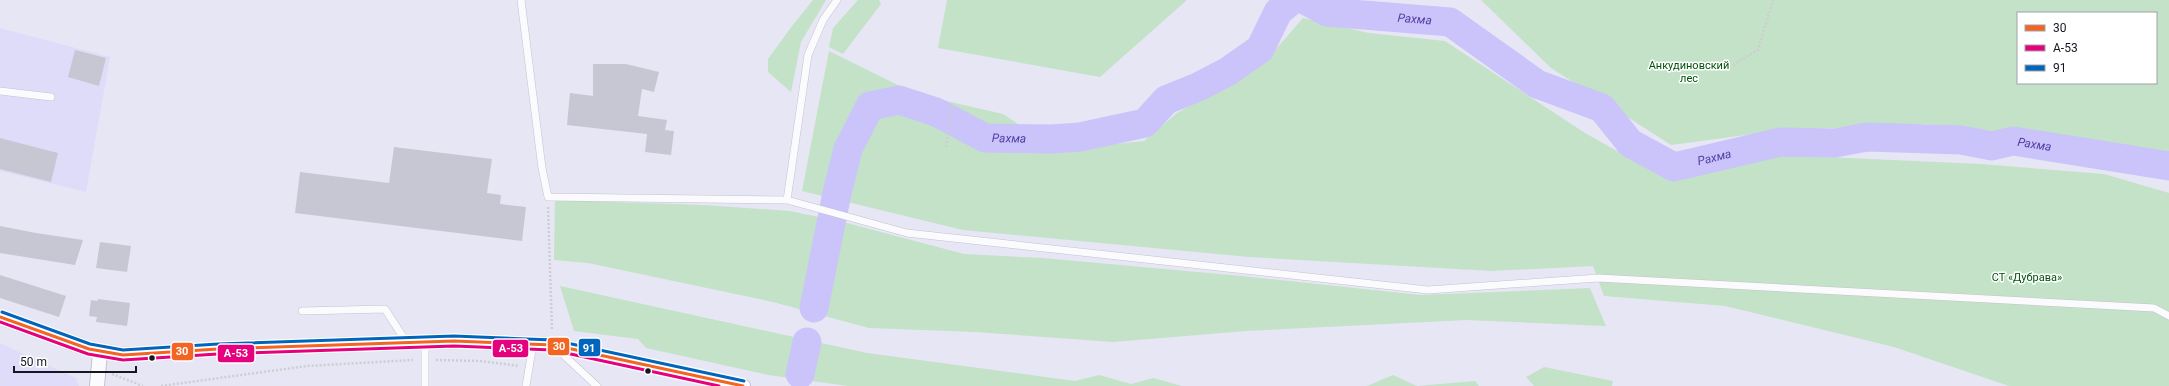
<svg xmlns="http://www.w3.org/2000/svg" width="2169" height="386" font-family="Roboto,sans-serif">
  <rect width="100%" height="100%" fill="#e7e6f5"/>
  <!-- built -->
  <path fill="#dedcf9" d="M0 28 110 57 86 192 0 171Z
    M0 343 76 378 79 386H0Z"/>
  <!-- green -->
  <path fill="#c3e2c8" fill-rule="evenodd" d="M813 0H826L801 42 791 92 768 72V59L792 26Z
    M858 0H879L881 4 843 54 829 47 833 28Z
    M947 0H1187L1100 77 938 48Z
    M1481 0H2169V157L1927 124 1784 130 1671 145 1551 68ZM2018 13H2156V83H2018Z
    M1303 18 1369 33 1445 41 1585 133 1667 179 1782 155 1981 164 2104 174 2169 193V386H2009L1894 347 1725 306 1604 296 1593 266 1491 271 1249 257 963 230 802 191 829 51 916 94 1003 114 1057 150 1144 141 1177 113 1263 64Z
    M555 200 704 205 790 211 847 223 964 254 1043 258 1241 276 1421 295 1590 288 1606 326 1466 320 1246 331 1113 342 975 332 869 328 773 302 588 263 554 260Z
    M560 286 867 353 1075 381 1099 375 1131 384 1153 378 1182 386H848L768 375 646 348 638 339 574 331Z
    M1544 367 1613 381 1612 386H1534L1526 377Z
    M1393 375 1417 386 1475 381 1479 386H1367Z"/>
  <g fill="none" stroke-linecap="round" stroke-linejoin="round">
    <!-- river -->
    <g stroke="#cac4fb" stroke-width="29">
      <path id="s1" d="M1305 0 1327 12 1450 22 1537 84 1602 108 1630 143 1674 167 1780 142 1835 143 1867 137 1961 140 1992 146 2013 141 2169 166"/>
      <path id="s2" d="M814 308 837 193 848 149 870 106 899 100 936 112 985 138 1052 139 1080 137 1145 123 1166 100 1198 87 1227 72 1260 49 1278 12 1292 0"/>
      <path d="M800 374 807 342"/>
    </g>
  </g>
  <!-- building -->
  <path fill="#c7c6d3" d="M75 50 106 58 99 86 68 77Z
    M593 64H626L659 72 654 92 642 89 638 116 667 120 665 130 674 131 671 155 645 152 647 134 567 125 570 93 593 96Z
    M0 138 58 153 51 182 0 169Z
    M394 147 492 159 487 193 501 195 500 204 526 207 522 241 295 213 300 172 389 183Z
    M0 226 36 233 83 240 75 265 0 253Z
    M100 242 131 246 127 272 96 268Z
    M0 275 66 296 59 317 0 298Z
    M98 299 130 303 127 326 96 322 97 317 89 316 91 300 97 301Z"/>
  <g fill="none" stroke-linecap="round" stroke-linejoin="round">
    <!-- lane casing -->
    <g stroke="#c3c2cf" stroke-width="8">
      <path id="lane" d="M521 0 542 168 548 197 787 200 907 233 1428 290 1598 278 2154 308 2169 316
        M0 91 51 97
        M787 200 808 55 823 20 837 0
        M302 311 385 309 407 343
        M425 342V386
        M556 348 597 386
        M526 386 533 344"/>
    </g>
    <!-- street casing -->
    <g stroke="#c3c2cf" stroke-width="16">
      <path id="street" d="M0 317 89 349 123 355 218 349 454 341 553 345 743 386
        M97 386 100 352"/>
    </g>
    <!-- path -->
    <path stroke="#cecdd2" stroke-width="2.5" stroke-dasharray="2 2" stroke-linecap="butt" d="M1733 65 1758 50 1773 0
      M946 147 952 104
      M548 207 552 330
      M436 360 480 361 519 366
      M112 374 143 386
      M161 386 307 366 413 360"/>
    <!-- lane -->
    <use href="#lane" stroke="#fbfbfe" stroke-width="7"/>
    <!-- street -->
    <use href="#street" stroke="#fbfbfe" stroke-width="14"/>
    <!-- bus-1 casing -->
    <g stroke="#fff" stroke-width="6">
      <path id="bus-1" d="M0 317 89 349 123 355 218 349 454 341 553 345 743 386"/>
    </g>
    <!-- bus-2 casing -->
    <g stroke="#fff" stroke-width="6">
      <path id="bus-2" d="M0 322 88 354 123 360 218 354 454 346 552 350 719 386"/>
    </g>
    <!-- bus-3 casing -->
    <g stroke="#fff" stroke-width="6">
      <path id="bus-3" d="M2 312 90 344 123 350 218 344 454 336 553 340 744 381"/>
    </g>
    <!-- bus-1 -->
    <use href="#bus-1" stroke="#f26522" stroke-width="3"/>
    <!-- bus-2 -->
    <use href="#bus-2" stroke="#e5007d" stroke-width="3"/>
    <!-- bus-3 -->
    <use href="#bus-3" stroke="#0065bd" stroke-width="3"/>
  </g>
  <!-- markers -->
  <g fill="#161521" stroke="#fff" stroke-width="1.5">
    <circle cx="152" cy="358" r="3.5"/>
    <circle cx="648" cy="371" r="3.5"/>
  </g>
  <g text-anchor="middle" stroke-width="3" stroke-linejoin="round" paint-order="stroke">
    <!-- park labels -->
    <g font-size="11" fill="#005209" stroke="#fff">
      <text x="1689" y="69">Анкудиновский<tspan x="1689" dy="13">лес</tspan></text>
      <text x="2027" y="281">СТ «Дубрава»</text>
    </g>
    <!-- water labels -->
    <g font-size="12" font-style="italic" fill="#533da2" stroke="#fff">
      <text dy="4" stroke="none"><textPath href="#s1" startOffset="113">Рахма</textPath></text>
      <text dy="4" stroke="none"><textPath href="#s2" startOffset="359">Рахма</textPath></text>
      <text dy="4" stroke="none"><textPath href="#s1" startOffset="785">Рахма</textPath></text>
      <text dy="4" stroke="none"><textPath href="#s1" startOffset="461">Рахма</textPath></text>
    </g>
  </g>
  <g stroke="#fff" stroke-width="1.5">
    <rect x="547" y="337" width="23" height="19" rx="4" fill="#f26522"/>
    <rect x="578" y="338" width="23" height="19" rx="4" fill="#0065bd"/>
    <rect x="492" y="339" width="37" height="19" rx="4" fill="#e5007d"/>
    <rect x="171" y="342" width="23" height="19" rx="4" fill="#f26522"/>
    <rect x="217" y="344" width="38" height="19" rx="4" fill="#e5007d"/>
  </g>
  <g font-size="11" text-anchor="middle" font-weight="bold" fill="#fff">
    <text x="559" y="350">30</text>
    <text x="589" y="352">91</text>
    <text x="511" y="352">А-53</text>
    <text x="182" y="355">30</text>
    <text x="236" y="357">А-53</text>
  </g>
  <!-- legend -->
  <rect x="2017" y="12" width="140" height="72" fill="#ffffff" stroke="#a2a1a6"/>
  <rect x="2025" y="25" width="20" height="6" fill="#f26522" stroke="#a2a1a6"/>
  <text x="2053" y="32" font-size="12" fill="#161521">30</text>
  <rect x="2025" y="45" width="20" height="6" fill="#e5007d" stroke="#a2a1a6"/>
  <text x="2053" y="52" font-size="12" fill="#161521">А-53</text>
  <rect x="2025" y="65" width="20" height="6" fill="#0065bd" stroke="#a2a1a6"/>
  <text x="2053" y="72" font-size="12" fill="#161521">91</text>
  <!-- scale -->
  <path d="M14 366v6h122v-6" fill="none" stroke="#161521" stroke-width="2"/>
  <text x="20" y="366" font-size="12" fill="#161521" stroke="#ffffff" stroke-width="3" paint-order="stroke">50 m</text>
</svg>
